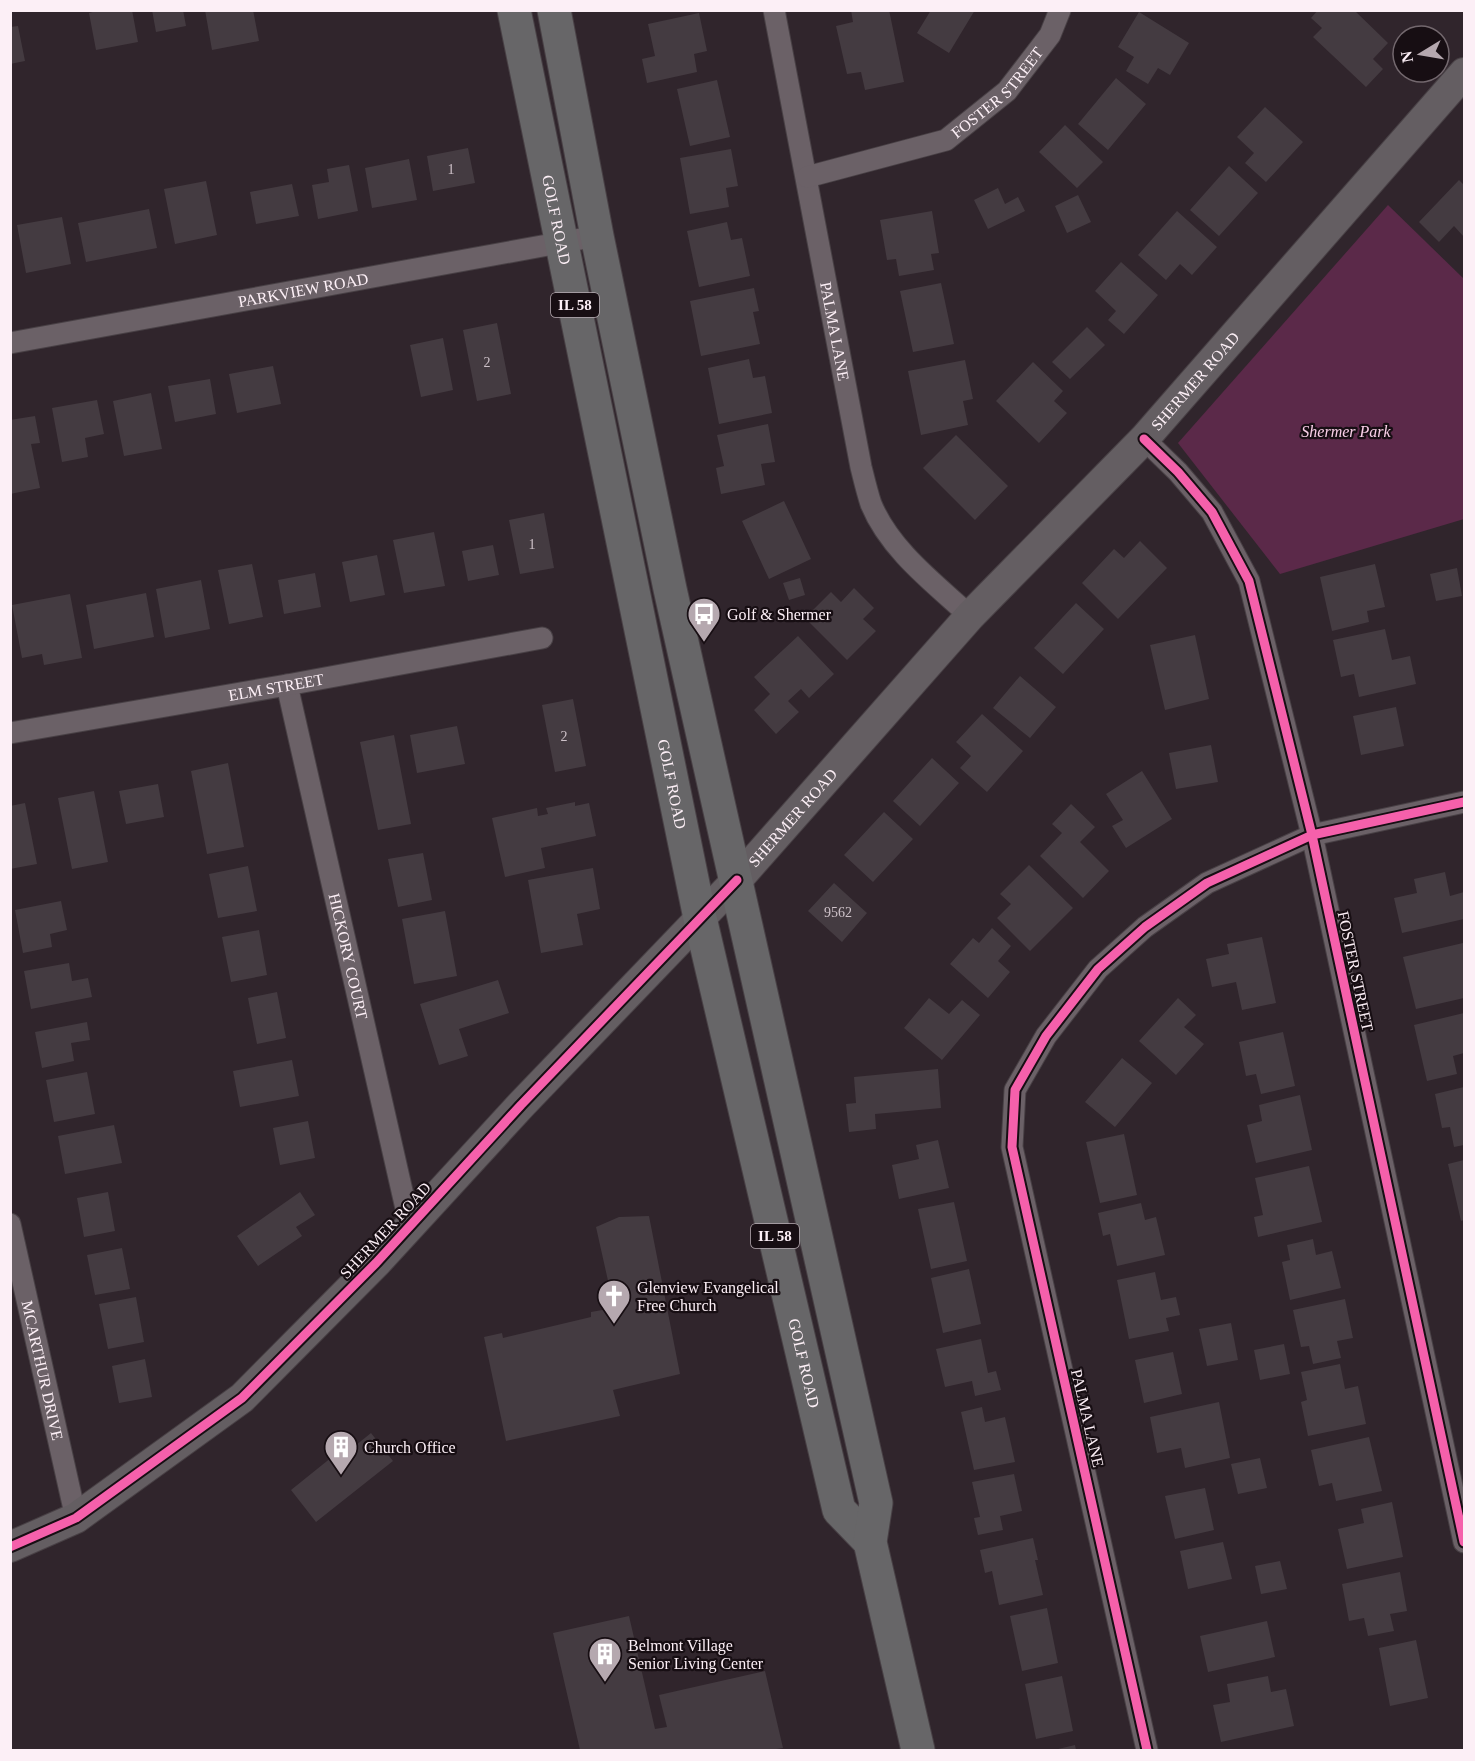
<svg xmlns="http://www.w3.org/2000/svg" width="1475" height="1761" font-family="'Times New Roman',serif">
  <rect width="100%" height="100%" fill="#30252c"/>
  <!-- green -->
  <path fill="#5b2949" d="M1388 205 1464 279V519L1280 574 1178 443Z"/>
  <!-- building -->
  <path fill="#443b41" d="M100 10H132L138 42 96 50 89 13Z
    M152 10H183L186 26 156 32Z
    M205 10H253L259 41 212 50Z
    M851 10H889L904 82 865 90 861 72 847 74 836 26 853 22Z
    M931 10H975L949 53 917 33Z
    M1318 10H1354L1388 43 1373 59 1383 69 1366 87 1313 37 1322 28 1311 18Z
    M1139 12 1189 43 1170 75 1158 68 1148 84 1126 71 1134 57 1118 47Z
    M699 13 707 51 694 54 697 72 647 83 642 59 655 56 648 24Z
    M18 26 25 61 10 64V27Z
    M1116 78 1146 104 1108 150 1078 124Z
    M717 80 730 137 690 146 677 89Z
    M1265 107 1303 142 1266 182 1245 163 1254 153 1237 137Z
    M1065 125 1103 162 1077 188 1039 152Z
    M468 148 475 183 433 191 427 156Z
    M731 149 738 186 726 188 729 207 690 214 680 158Z
    M409 159 417 200 372 208 365 168Z
    M349 165 358 211 318 219 312 185 329 182 327 169Z
    M1229 166 1258 193 1219 236 1190 210Z
    M1459 180 1464 185V237L1454 226 1439 242 1419 222Z
    M206 181 217 235 175 244 164 189Z
    M292 184 299 216 256 224 250 192Z
    M998 188 1005 204 1018 197 1025 211 988 229 974 200Z
    M1078 195 1091 222 1067 233 1055 206Z
    M149 209 157 248 86 262 78 223Z
    M932 211 939 253 931 254 934 270 899 276 896 259 887 260 880 220Z
    M1177 211 1217 247 1192 275 1180 264 1166 280 1138 255Z
    M62 217 71 264 26 273 17 225Z
    M727 222 731 240 742 238 750 276 699 287 687 231Z
    M1121 262 1158 295 1124 334 1108 320 1116 311 1095 291Z
    M941 283 954 344 913 352 900 291Z
    M754 288 759 311 753 312 760 344 701 356 690 301Z
    M497 323 511 394 477 401 463 330Z
    M1087 327 1105 345 1070 379 1052 362Z
    M443 338 453 390 421 397 410 345Z
    M749 359 753 378 765 376 772 413 719 424 708 368Z
    M965 360 973 399 963 401 968 425 921 435 908 371Z
    M1033 362 1063 391 1054 401 1067 413 1039 443 996 401Z
    M273 366 281 404 237 413 229 374Z
    M210 379 216 414 175 422 168 386Z
    M151 393 162 449 124 456 113 401Z
    M97 400 104 434 85 438 88 457 62 462 52 408Z
    M35 416 40 443 31 444 40 488 10 494V420Z
    M768 424 775 462 761 464 765 485 721 494 716 468 724 466 717 435Z
    M956 435 1008 486 975 520 923 468Z
    M784 501 811 559 769 579 742 521Z
    M544 513 554 568 520 574 509 520Z
    M434 532 445 586 404 593 393 540Z
    M1140 541 1167 568 1118 619 1082 583 1114 549 1124 558Z
    M493 545 499 575 468 581 462 551Z
    M377 555 385 595 350 602 342 562Z
    M252 564 263 617 229 624 218 570Z
    M1375 564 1385 607 1367 611 1369 622 1332 631 1320 577Z
    M1457 568 1462 596 1436 601 1430 574Z
    M315 573 321 607 284 614 278 580Z
    M800 578 805 595 789 600 783 583Z
    M201 580 210 629 165 638 156 589Z
    M854 588 874 608 863 619 876 631 847 660 805 618 831 592 841 602Z
    M146 593 154 637 94 649 86 605Z
    M70 594 82 658 44 665 42 654 22 658 12 605Z
    M1076 603 1104 629 1063 674 1034 648Z
    M1385 629 1392 660 1410 656 1416 684 1359 697 1354 674 1341 677 1333 640Z
    M1195 635 1209 699 1165 710 1150 645Z
    M798 636 834 674 809 698 801 689 788 701 799 712 776 734 754 710 770 694 754 677Z
    M1020 676 1056 707 1030 738 993 708Z
    M573 699 586 766 555 772 542 705Z
    M1396 707 1404 746 1361 755 1353 716Z
    M982 714 1023 751 987 792 960 768 971 756 956 742Z
    M457 726 465 764 417 773 410 735Z
    M394 735 411 824 378 830 360 742Z
    M1211 745 1218 782 1176 789 1169 753Z
    M932 758 959 783 920 826 893 801Z
    M228 763 244 847 207 854 191 771Z
    M1142 771 1172 819 1126 848 1112 826 1123 820 1106 794Z
    M158 784 164 817 126 824 119 791Z
    M94 791 108 862 72 869 58 798Z
    M575 802V806L589 803 596 836 541 848 545 868 505 877 492 818 537 808 538 816 548 814 546 808Z
    M25 803 37 864 10 869V806Z
    M1071 804 1095 827 1080 842 1109 871 1083 898 1040 856 1062 833 1052 824Z
    M884 812 913 839 873 882 844 855Z
    M423 853 432 900 398 907 388 859Z
    M1029 865 1073 908 1030 951 997 918 1011 904 1000 894Z
    M248 866 257 911 218 918 209 874Z
    M593 868 600 909 577 914 583 945 541 953 528 880Z
    M1445 872 1450 896 1464 892V919L1402 933 1394 898 1417 893 1414 879Z
    M834 883 867 913 842 942 808 911Z
    M61 901 67 930 50 934 52 947 23 953 15 910Z
    M445 911 457 976 414 984 402 919Z
    M992 928 1011 946 998 961 1010 972 988 998 950 964 973 938 979 943Z
    M259 930 267 975 231 982 222 937Z
    M1262 937 1276 1003 1242 1010 1236 982 1212 987 1206 959 1229 954 1227 944Z
    M1463 943 1464 998 1416 1009 1403 957Z
    M69 963 72 981 88 978 92 997 31 1009 24 971Z
    M498 980 509 1013 459 1029 468 1056 439 1065 420 1004Z
    M277 992 286 1038 257 1044 248 998Z
    M929 998 949 1014 962 1000 980 1015 942 1060 904 1028Z
    M1178 998 1196 1015 1184 1027 1204 1044 1176 1075 1139 1041Z
    M1464 1013V1053L1453 1056 1457 1074 1427 1081 1414 1025Z
    M87 1022 90 1040 71 1043 74 1061 42 1068 35 1032Z
    M1283 1032 1295 1086 1261 1094 1256 1074 1246 1076 1239 1042Z
    M1122 1058 1152 1083 1115 1127 1085 1102Z
    M292 1060 299 1096 240 1107 233 1071Z
    M938 1069 941 1108 875 1114 876 1129 849 1132 846 1104 856 1103 854 1077Z
    M87 1072 95 1114 54 1122 46 1080Z
    M1464 1087V1145L1454 1147 1450 1127 1442 1128 1435 1094Z
    M1300 1095 1312 1150 1256 1163 1247 1125 1262 1121 1259 1105Z
    M308 1121 315 1158 280 1165 273 1128Z
    M114 1125 122 1163 65 1174 58 1136Z
    M1124 1134 1137 1195 1100 1203 1086 1142Z
    M938 1140 949 1188 899 1199 892 1165 919 1159 916 1145Z
    M1464 1160V1220L1461 1221 1448 1164Z
    M1309 1166 1322 1222 1258 1237 1254 1217 1263 1215 1255 1178Z
    M108 1192 115 1231 84 1237 77 1198Z
    M300 1192 315 1215 296 1227 302 1236 258 1266 237 1236Z
    M954 1202 967 1261 931 1269 918 1209Z
    M1141 1203 1145 1220 1156 1217 1165 1255 1117 1266 1110 1234 1103 1236 1098 1213Z
    M649 1216 680 1374 613 1390 620 1416 506 1441 484 1337 502 1333 503 1338 591 1317V1312L608 1309 609 1313 615 1312 596 1227 619 1217Z
    M1313 1239 1316 1255 1332 1251 1341 1288 1290 1300 1282 1262 1290 1260 1287 1245Z
    M122 1248 130 1289 95 1295 87 1255Z
    M969 1269 981 1324 943 1333 931 1278Z
    M1155 1272 1161 1300 1176 1297 1180 1315 1166 1318 1169 1331 1129 1339 1117 1280Z
    M136 1297 144 1342 108 1349 99 1304Z
    M1345 1299 1353 1338 1337 1341 1341 1358 1313 1364 1309 1346 1301 1347 1293 1310Z
    M1231 1323 1238 1360 1207 1366 1199 1329Z
    M981 1339 988 1373 996 1371 1001 1390 975 1396 972 1381 945 1387 936 1349Z
    M1284 1344 1290 1374 1260 1380 1254 1350Z
    M1173 1352 1182 1394 1144 1403 1135 1360Z
    M145 1359 152 1397 119 1403 112 1366Z
    M1340 1364 1345 1389 1358 1386 1366 1424 1308 1436 1301 1402 1307 1400 1301 1372Z
    M1219 1402 1230 1458 1185 1468 1181 1448 1157 1453 1150 1417Z
    M982 1407 985 1422 1005 1417 1015 1462 974 1470 961 1412Z
    M371 1433 393 1461 316 1522 291 1490 332 1457 335 1462Z
    M1369 1437 1382 1491 1336 1501 1332 1483 1319 1486 1311 1450Z
    M1260 1458 1267 1488 1238 1494 1231 1464Z
    M1014 1474 1022 1511 1000 1516 1003 1530 978 1535 974 1518 980 1517 972 1482Z
    M1205 1488 1214 1530 1175 1539 1165 1496Z
    M1392 1502 1403 1557 1347 1569 1338 1529 1364 1523 1361 1509Z
    M1033 1538 1038 1560H1035L1043 1595 999 1605 992 1571 985 1573 980 1550Z
    M1223 1542 1232 1579 1188 1589 1180 1551Z
    M1280 1561 1287 1589 1261 1594 1255 1566Z
    M1400 1572 1407 1611 1390 1614 1394 1631 1368 1636 1364 1618 1349 1621 1342 1584Z
    M1047 1608 1058 1663 1022 1671 1010 1616Z
    M629 1616 655 1729 667 1727 659 1695 765 1671 783 1748 770 1750H580L553 1633Z
    M1267 1621 1275 1657 1208 1672 1200 1636Z
    M1416 1640 1428 1698 1390 1706 1379 1648Z
    M1062 1676 1073 1731 1036 1739 1025 1684Z
    M1268 1676 1271 1692 1286 1689 1294 1726 1221 1742 1213 1705 1230 1702 1227 1684Z
    M1075 1745 1076 1750H1054Z"/>
  <g fill="none" stroke-linecap="round" stroke-linejoin="round">
    <!-- minor casing -->
    <g stroke="#484045" stroke-width="23">
      <g id="minor">
        <path id="s1" d="M774 10 861 467C864 479 867 492 871 504 890 550 934 583 970 616"/>
        <path id="s2" d="M807 177 946 140 1007 91 1050 35 1060 10"/>
        <path id="s3" d="M10 343 597 236"/>
        <path d="M1144 439 1178 472 1212 512 1249 581 1312 835 1464 1542"/>
        <path id="s4" d="M287 685 410 1226"/>
        <path id="s5" d="M10 733 287 685 542 638"/>
        <path id="s6" d="M10 1224 76 1518"/>
        <path d="M1147 1750 1012 1147 1015 1090 1046 1036 1098 969 1145 927 1207 883 1312 835 1464 802"/>
      </g>
    </g>
    <!-- secondary casing -->
    <g stroke="#484045" stroke-width="32">
      <g id="secondary">
        <path id="s7" d="M10 1547 76 1518 242 1398 376 1263 521 1105 737 880 970 616 1144 439 1464 73"/>
      </g>
    </g>
    <!-- primary casing -->
    <g stroke="#484045" stroke-width="35">
      <g id="primary">
        <path id="s8" d="M514 10 700 918 839 1510 870 1542"/>
        <path d="M554 10 597 236 670 589 876 1503 870 1542 918 1750"/>
      </g>
    </g>
    <!-- minor -->
    <use href="#minor" stroke="#6b6167" stroke-width="21"/>
    <!-- secondary -->
    <use href="#secondary" stroke="#645e62" stroke-width="30"/>
    <!-- primary -->
    <use href="#primary" stroke="#676668" stroke-width="33"/>
    <!-- cycleway casing -->
    <g stroke="#170e13" stroke-width="13">
      <path id="cycleway" d="M1144 439 1178 472 1212 512 1249 581 1312 835 1464 1542
        M10 1547 76 1518 242 1398 376 1263 521 1105 737 880
        M1147 1750 1012 1147 1015 1090 1046 1036 1098 969 1145 927 1207 883 1312 835 1464 802"/>
    </g>
    <!-- cycleway -->
    <use href="#cycleway" stroke="#f560ab" stroke-width="9"/>
  </g>
  <!-- icons -->
  <defs>
    <g id="bus-pin" transform="scale(1.725)"><path d="M0 17L-7.5 6A9.5 9.5 0 1 1 7.5 6Z" fill="#b5a8af" stroke="#170e13"/><path d="M-5-6H5V4H4V6H2V4H-2V6H-4V4H-5ZM-3.5-4V0h7V-4ZM-3.5 1.2v1.5H-2V1.2ZM2 1.2v1.5H3.5V1.2Z" fill="#fff"/></g>
    <g id="church-pin" transform="scale(1.725)"><path d="M0 17L-7.5 6A9.5 9.5 0 1 1 7.5 6Z" fill="#b5a8af" stroke="#170e13"/><path d="M-1.2-6h2.4v3.5h3.3v2.4h-3.3V6h-2.4V-.1h-3.3v-2.4h3.3Z" fill="#fff"/></g>
    <g id="building-pin" transform="scale(1.725)"><path d="M0 17L-7.5 6A9.5 9.5 0 1 1 7.5 6Z" fill="#b5a8af" stroke="#170e13"/><path d="M-4-6H4V6H1V3H-1V6H-4ZM-2.5-4.3h1.7v1.8h-1.7ZM.8-4.3h1.7v1.8H.8ZM-2.5-1h1.7V.8h-1.7ZM.8-1h1.7V.8H.8Z" fill="#fff"/></g>
  </defs>
  <g fill-rule="evenodd">
    <use href="#bus-pin" x="704" y="614"/>
    <use href="#church-pin" x="614" y="1296"/>
    <use href="#building-pin" x="341" y="1447"/>
    <use href="#building-pin" x="605" y="1654"/>
  </g>
  <g text-anchor="middle" stroke-width="4.5" stroke-linejoin="round" paint-order="stroke">
    <!-- number labels -->
    <g font-size="14" fill="#cec2c9">
      <text x="451" y="174">1</text>
      <text x="487" y="367">2</text>
      <text x="532" y="549">1</text>
      <text x="564" y="741">2</text>
      <text x="838" y="917">9562</text>
    </g>
    <!-- shield labels -->
    <g fill="#170e13" stroke="#b7acb2" stroke-width="1.5">
      <rect x="551" y="293" width="48" height="24" rx="4.5"/>
      <rect x="751" y="1224" width="48" height="24" rx="4.5"/>
    </g>
    <g font-size="15" font-weight="bold" fill="#fceff6">
      <text x="575" y="310">IL 58</text>
      <text x="775" y="1241">IL 58</text>
    </g>
    <!-- street labels -->
    <g font-size="16" fill="#fceff6" stroke="#170e13">
      <text dy="6" stroke="none"><textPath href="#s2" startOffset="214">FOSTER STREET</textPath></text>
      <text dy="6" stroke="none"><textPath href="#s8" startOffset="214">GOLF ROAD</textPath></text>
      <text dy="6" stroke="none"><textPath href="#s3" startOffset="298">PARKVIEW ROAD</textPath></text>
      <text dy="6" stroke="none"><textPath href="#s1" startOffset="327">PALMA LANE</textPath></text>
      <text dy="6" stroke="none"><textPath href="#s7" startOffset="1671">SHERMER ROAD</textPath></text>
      <text dy="6" stroke="none"><textPath href="#s5" startOffset="270">ELM STREET</textPath></text>
      <text dy="6" stroke="none"><textPath href="#s8" startOffset="790">GOLF ROAD</textPath></text>
      <text dy="6" stroke="none"><textPath href="#s7" startOffset="1077">SHERMER ROAD</textPath></text>
      <text dy="6" stroke="none"><textPath href="#s4" startOffset="278">HICKORY COURT</textPath></text>
      <text transform="translate(1356 971) rotate(78)" y="6">FOSTER STREET</text>
      <text transform="translate(385 1230) rotate(-47)" y="6">SHERMER ROAD</text>
      <text dy="6" stroke="none"><textPath href="#s8" startOffset="1384">GOLF ROAD</textPath></text>
      <text dy="6" stroke="none"><textPath href="#s6" startOffset="150">MCARTHUR DRIVE</textPath></text>
      <text transform="translate(1088 1418) rotate(77)" y="6">PALMA LANE</text>
    </g>
    <!-- park labels -->
    <g font-size="16" font-style="italic" fill="#facfe8" stroke="#170e13">
      <text x="1346" y="437">Shermer Park</text>
    </g>
    <!-- poi labels -->
    <g font-size="16" fill="#fceff6" stroke="#170e13" text-anchor="start">
      <text x="727" y="620">Golf &amp; Shermer</text>
      <text x="637" y="1293">Glenview Evangelical<tspan x="637" dy="18">Free Church</tspan></text>
      <text x="364" y="1453">Church Office</text>
      <text x="628" y="1651">Belmont Village<tspan x="628" dy="18">Senior Living Center</tspan></text>
    </g>
  </g>
  <!-- border -->
  <rect width="1475" height="1761" fill="none" stroke="#fceff6" stroke-width="24"/>
  <!-- north arrow -->
  <g transform="translate(1421 54) rotate(259)"><circle r="28" fill="#170e13" stroke="#73686e" stroke-width="1.5"/>
  <path d="M0-4.5L10 22L0 15L-10 22Z" fill="#b5a8af"/>
  <text y="-9" font-size="16" font-weight="bold" text-anchor="middle" fill="#fceff6">N</text>
  </g>
</svg>
